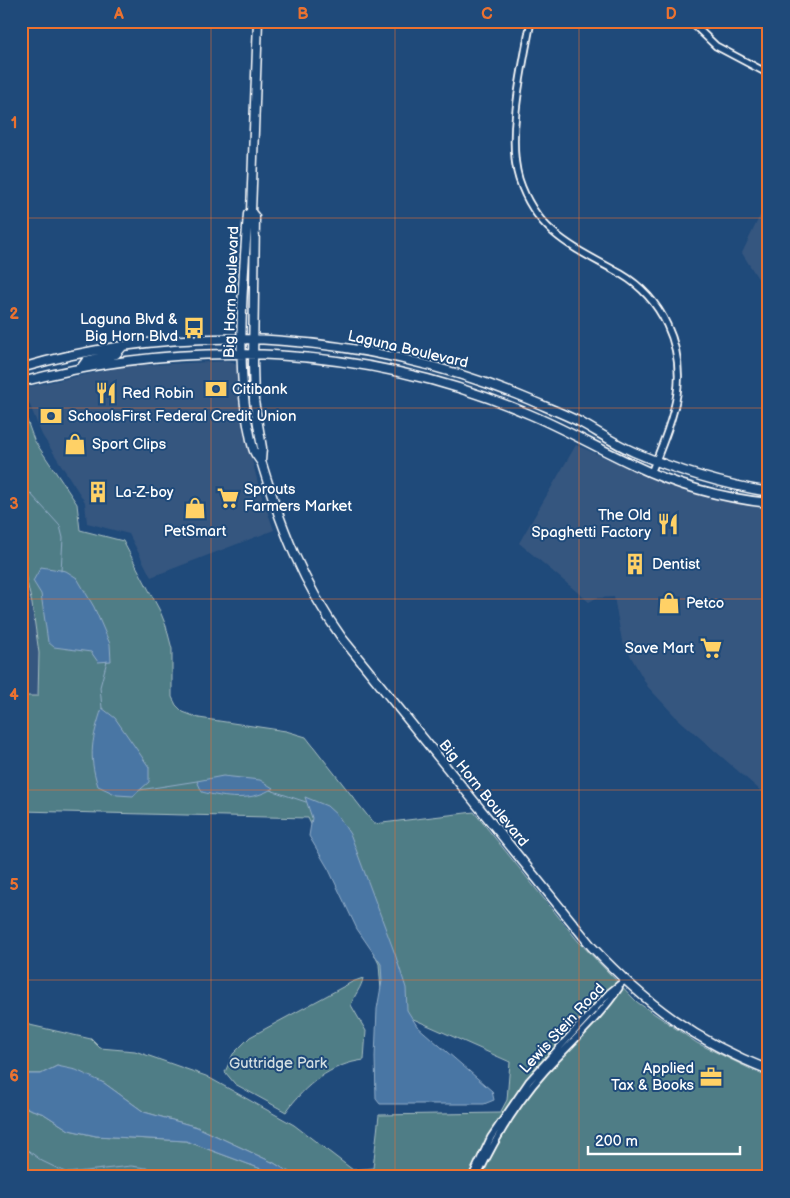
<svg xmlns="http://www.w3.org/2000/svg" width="790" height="1198" font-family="'Balsamiq Sans',sans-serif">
  <rect width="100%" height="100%" fill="#1f4a7a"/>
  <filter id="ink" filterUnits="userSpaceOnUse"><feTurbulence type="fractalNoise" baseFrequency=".02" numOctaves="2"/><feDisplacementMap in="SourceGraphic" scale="10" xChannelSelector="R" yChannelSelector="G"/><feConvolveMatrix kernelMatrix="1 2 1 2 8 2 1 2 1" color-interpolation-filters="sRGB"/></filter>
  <g filter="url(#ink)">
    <!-- built -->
    <path fill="#36567f" d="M769 197V296L742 253Z
      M230 361 238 366 250 452 260 491 274 530 151 577 129 534 87 523 85 502 42 435 23 388 126 366Z
      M576 445 663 483 705 497 769 508V798L676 717 648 687 622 641 614 597 596 598 589 602 519 543Z
      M21 556 32 604 39 653 38 696H21Z"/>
    <!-- green -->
    <path fill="#507d86" stroke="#a8bec2" d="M21 404 34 440 77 504 80 530 123 541 160 611 166 626 172 649V697L176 705 183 712 199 718 286 731 306 737 374 824 474 812 578 941 637 1002 697 1043 769 1078V1177H297L274 1163 197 1127 144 1112 104 1083 57 1066 41 1074H21V1023L91 1039 100 1048 135 1051 206 1076 294 1125 353 1170 373 1168 379 1115 500 1113 507 1100 510 1062 382 1005 379 964 308 818 21 811V696H38L39 653 32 604 21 556Z
      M363 978C362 987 354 995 351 1005L366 1031 364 1060C331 1064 305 1085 286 1112L235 1084 225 1072 233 1054 250 1037 352 982Z
      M21 1106 44 1114 69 1130 96 1136 186 1141 283 1177H21Z"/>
    <!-- water -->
    <path fill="#4976a4" stroke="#92adc8" d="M41 567 66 571 77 578 94 607 110 644 111 661 98 662 91 652 54 647 48 642 41 594 33 581Z
      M102 708 115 718 149 767V782L133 796 117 795 98 786C88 755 92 739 102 708Z
      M223 776 260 780 273 788C253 802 224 798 202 792L197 781Z
      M305 797 327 806 339 817 351 836 395 954 406 988 407 1010 417 1026 492 1091 494 1100 484 1104H380L376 1099 375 1057 377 1009 382 981 381 964 357 929 329 870 309 836 312 818Z
      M57 1066 76 1070 104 1083 144 1112 197 1127 274 1163 297 1177H283L186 1141 96 1136 69 1130 44 1114 21 1106V1074H41Z"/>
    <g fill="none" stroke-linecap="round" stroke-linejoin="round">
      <!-- stream -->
      <path stroke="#92adc8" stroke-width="1" d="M21 483 60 526 63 538 61 571
        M102 708 100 687 107 661
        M140 790 197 781
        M270 790 306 802
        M21 1145 42 1161 67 1173 131 1166 146 1168 168 1177"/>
      <!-- minor casing -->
      <g stroke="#fff" stroke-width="9">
        <path id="minor" d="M531 21C523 64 506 137 519 179 537 234 575 248 621 274 662 298 684 346 677 394 673 420 661 448 651 473
          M690 21 716 46 769 74
          M472 1177 491 1137 529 1081 609 993 624 981
          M477 1177C495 1139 517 1102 545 1071 570 1043 599 1018 619 988"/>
      </g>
      <!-- major casing -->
      <g stroke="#fff" stroke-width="11">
        <path id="major" d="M258 21 251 212 248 214C243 279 236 362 248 425 250 433 251 443 254 451 256 456 260 459 262 464 281 527 303 584 342 638L592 947C646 1004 695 1041 769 1070
          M251 212 255 217 253 364 254 401 262 448 261 461
          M21 368C188 319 370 333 530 400 546 407 564 414 580 422 598 432 615 444 634 452 678 471 722 484 769 492
          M81 368 86 361 116 354 123 346
          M21 382C190 337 368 345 529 414 565 429 599 449 634 465 675 485 723 498 769 503"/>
      </g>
      <!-- minor -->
      <use href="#minor" stroke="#1f4a7a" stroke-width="5.5"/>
      <!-- major -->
      <use href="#major" stroke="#1f4a7a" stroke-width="8"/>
    </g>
  </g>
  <!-- grid -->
  <path fill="none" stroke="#eb7230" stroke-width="1" stroke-opacity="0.55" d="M211 21V1177M395 21V1177M579 21V1177M21 218H769M21 408H769M21 599H769M21 790H769M21 980H769"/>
  <!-- icons -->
  <defs>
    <g id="bus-bare" transform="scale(1.725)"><path d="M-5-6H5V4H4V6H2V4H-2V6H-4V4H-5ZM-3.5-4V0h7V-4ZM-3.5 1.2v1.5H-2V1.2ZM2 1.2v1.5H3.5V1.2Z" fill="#ffd166" stroke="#1f4a7a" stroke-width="2.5" paint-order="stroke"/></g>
    <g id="bank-bare" transform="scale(1.725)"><path d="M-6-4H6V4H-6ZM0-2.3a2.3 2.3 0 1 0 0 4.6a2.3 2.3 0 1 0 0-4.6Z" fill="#ffd166" stroke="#1f4a7a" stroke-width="2.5" paint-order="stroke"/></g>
    <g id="restaurant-bare" transform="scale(1.725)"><path d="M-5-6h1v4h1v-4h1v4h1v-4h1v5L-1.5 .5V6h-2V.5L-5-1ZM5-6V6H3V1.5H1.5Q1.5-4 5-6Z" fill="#ffd166" stroke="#1f4a7a" stroke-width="2.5" paint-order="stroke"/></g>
    <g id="shop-bare" transform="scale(1.725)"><path d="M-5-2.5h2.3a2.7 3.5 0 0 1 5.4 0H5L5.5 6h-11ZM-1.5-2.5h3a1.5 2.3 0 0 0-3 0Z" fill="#ffd166" stroke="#1f4a7a" stroke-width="2.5" paint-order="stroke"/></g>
    <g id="building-bare" transform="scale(1.725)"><path d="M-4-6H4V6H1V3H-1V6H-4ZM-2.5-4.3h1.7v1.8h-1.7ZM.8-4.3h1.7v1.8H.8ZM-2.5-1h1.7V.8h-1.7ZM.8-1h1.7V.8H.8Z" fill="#ffd166" stroke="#1f4a7a" stroke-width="2.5" paint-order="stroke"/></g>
    <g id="supermarket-bare" transform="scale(1.725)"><path d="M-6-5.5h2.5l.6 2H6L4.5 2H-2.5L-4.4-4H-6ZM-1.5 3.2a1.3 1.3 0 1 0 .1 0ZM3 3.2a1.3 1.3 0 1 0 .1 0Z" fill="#ffd166" stroke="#1f4a7a" stroke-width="2.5" paint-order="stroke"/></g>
    <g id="office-bare" transform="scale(1.725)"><path d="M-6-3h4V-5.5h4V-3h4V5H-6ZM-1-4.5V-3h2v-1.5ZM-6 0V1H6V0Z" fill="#ffd166" stroke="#1f4a7a" stroke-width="2.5" paint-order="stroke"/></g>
  </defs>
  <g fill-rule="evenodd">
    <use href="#bus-bare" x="194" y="328"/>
    <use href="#bank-bare" x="216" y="389"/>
    <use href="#restaurant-bare" x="106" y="393"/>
    <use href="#bank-bare" x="51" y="416"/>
    <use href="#shop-bare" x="75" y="444"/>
    <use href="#building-bare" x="98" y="492"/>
    <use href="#supermarket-bare" x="228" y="498"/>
    <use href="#shop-bare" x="195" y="508"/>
    <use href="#restaurant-bare" x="668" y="524"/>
    <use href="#building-bare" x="635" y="564"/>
    <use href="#shop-bare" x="669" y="603"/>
    <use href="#supermarket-bare" x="711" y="648"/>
    <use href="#office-bare" x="711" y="1077"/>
  </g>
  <g text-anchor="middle" stroke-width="4" stroke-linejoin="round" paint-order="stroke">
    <!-- street labels -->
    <g font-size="15" fill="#fff" stroke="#1f4a7a">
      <text transform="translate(231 292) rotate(-88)" y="5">Big Horn Boulevard</text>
      <text transform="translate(408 349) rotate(13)" y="5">Laguna Boulevard</text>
      <text transform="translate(484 793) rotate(51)" y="5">Big Horn Boulevard</text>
      <text transform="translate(562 1028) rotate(-47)" y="5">Lewis Stein Road</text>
    </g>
    <!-- poi labels -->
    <g font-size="15" fill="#fff" stroke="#1f4a7a" text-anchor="start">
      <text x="178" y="324" text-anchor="end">Laguna Blvd &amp;<tspan x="178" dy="17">Big Horn Blvd</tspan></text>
      <text x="232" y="394">Citibank</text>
      <text x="122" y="398">Red Robin</text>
      <text x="68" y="421">SchoolsFirst Federal Credit Union</text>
      <text x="92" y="449">Sport Clips</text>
      <text x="244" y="494">Sprouts<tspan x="244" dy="17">Farmers Market</tspan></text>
      <text x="115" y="497">La-Z-boy</text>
      <text x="651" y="520" text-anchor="end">The Old<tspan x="651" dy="17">Spaghetti Factory</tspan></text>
      <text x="195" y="536" text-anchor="middle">PetSmart</text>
      <text x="652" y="569">Dentist</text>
      <text x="686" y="608">Petco</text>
      <text x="694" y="653" text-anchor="end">Save Mart</text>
      <text x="694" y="1073" text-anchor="end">Applied<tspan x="694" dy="17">Tax &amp; Books</tspan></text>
    </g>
    <!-- park labels -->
    <g font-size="15" fill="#d3dee1" stroke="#1f4a7a">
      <text x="278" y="1068">Guttridge Park</text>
    </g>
  </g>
  <!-- margin -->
  <rect width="790" height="1198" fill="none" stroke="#1f4a7a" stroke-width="55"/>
  <!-- scale -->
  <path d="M588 1146v8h152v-8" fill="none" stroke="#ffffff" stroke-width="2.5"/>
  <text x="595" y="1146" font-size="15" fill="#ffffff" stroke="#1f4a7a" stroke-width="4" paint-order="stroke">200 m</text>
  <rect x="28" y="28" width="734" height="1142" fill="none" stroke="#eb7230" stroke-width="2"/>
  <g font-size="16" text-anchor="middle" font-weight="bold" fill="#eb7230">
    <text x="119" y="19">A</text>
    <text x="303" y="19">B</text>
    <text x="487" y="19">C</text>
    <text x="671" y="19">D</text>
    <text x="14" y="128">1</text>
    <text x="14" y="319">2</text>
    <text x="14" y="509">3</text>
    <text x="14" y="700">4</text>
    <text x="14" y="890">5</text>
    <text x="14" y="1081">6</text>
  </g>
</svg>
